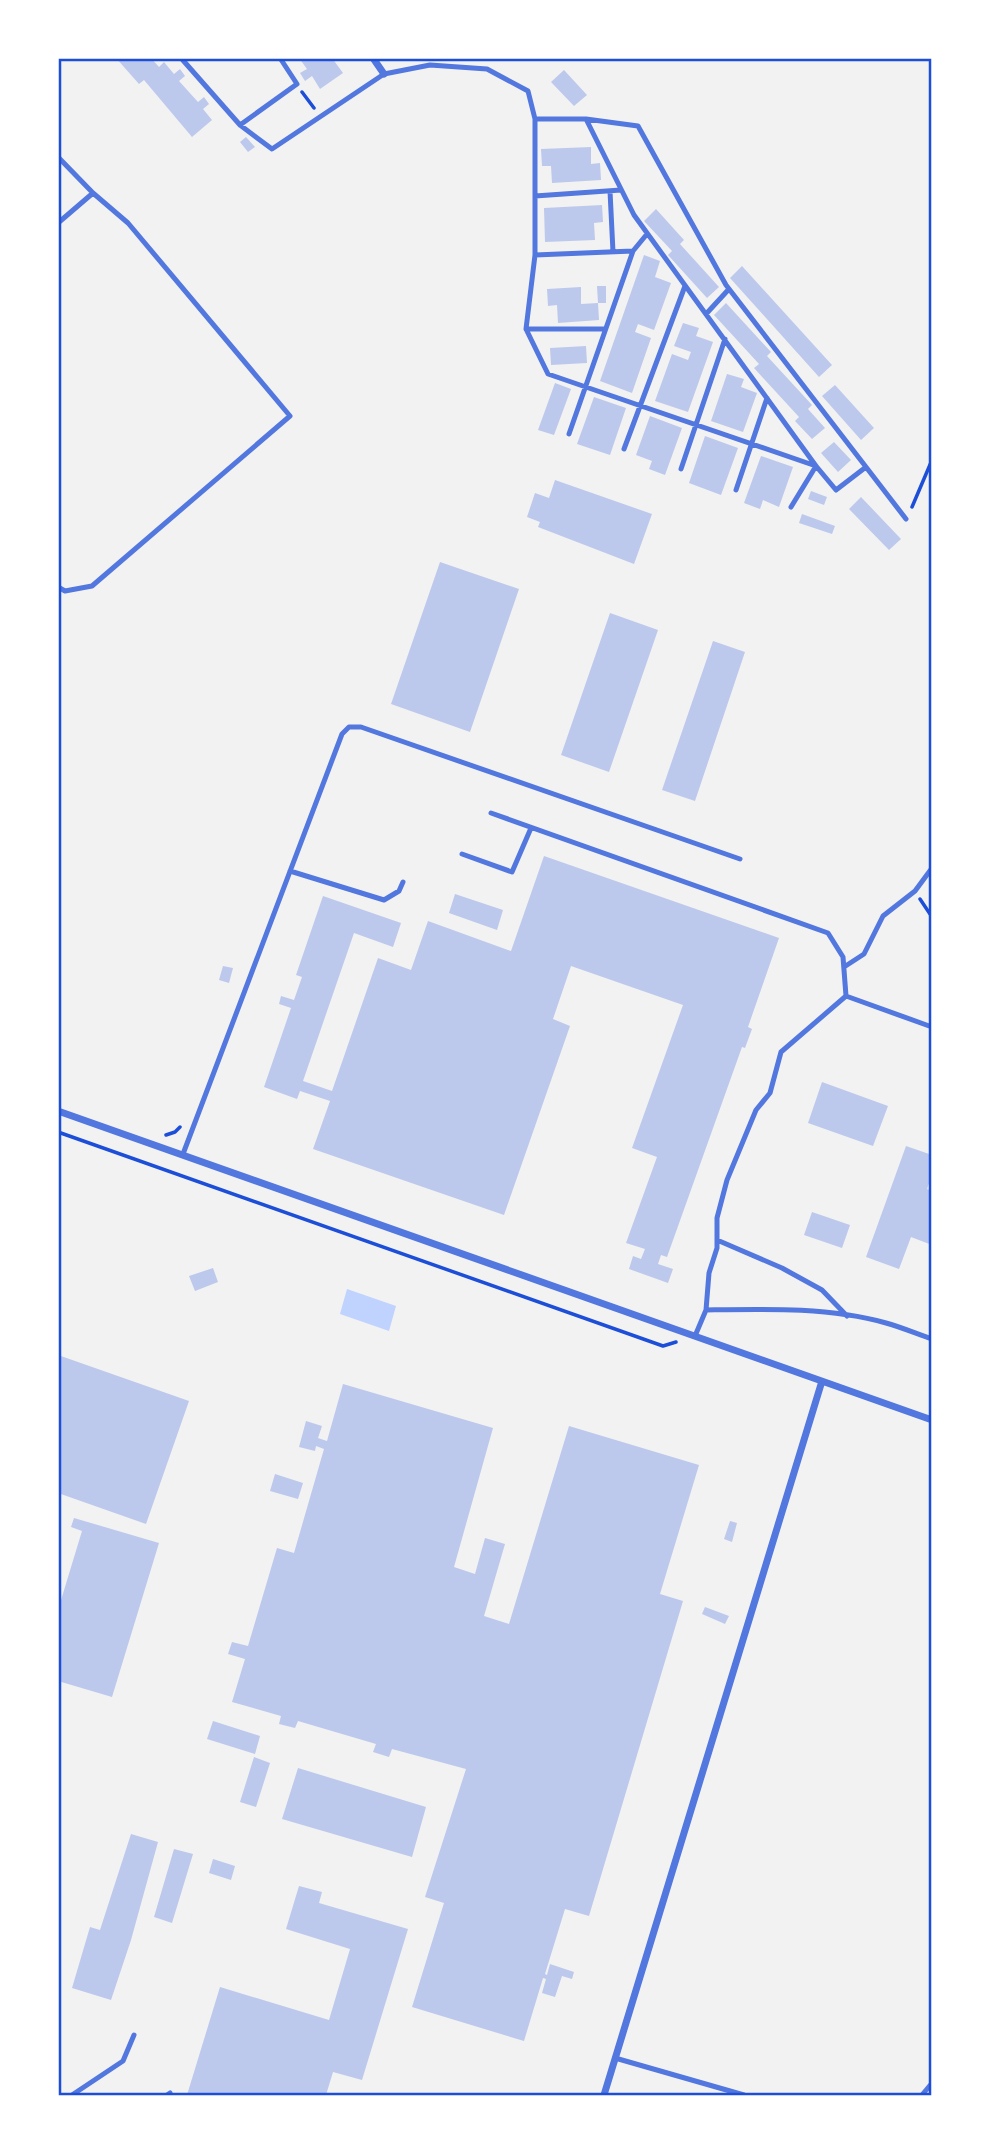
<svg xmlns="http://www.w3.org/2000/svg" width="990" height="2153" font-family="'Source Sans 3',sans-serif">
  <rect width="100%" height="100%" fill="#f2f2f2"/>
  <!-- water -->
  <path fill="#bfd3fe" d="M347 1289 396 1306 389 1331 340 1314Z"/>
  <!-- building -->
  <path fill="#bdc9ec" d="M116 58H151L159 67 164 62 174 74 180 69 185 76 179 81 198 102 204 97 209 104 203 109 212 120 192 137 144 80 139 84Z
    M299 58H332L343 73 320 89 312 76 305 81 300 73 307 69Z
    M564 70 587 95 574 106 551 82Z
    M246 137 255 147 248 152 240 142Z
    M591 147V164L600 163 601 180 552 183 551 166H542L541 149Z
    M602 205 603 222 594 223 595 240 545 242 544 208Z
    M656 209 684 240 680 244 719 287 707 298 668 255 672 251 644 221Z
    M644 255 660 261 655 277 671 283 654 330 638 324 635 332 651 338 632 393 600 381Z
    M742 266 832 365 819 377 730 278Z
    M597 286H606V303H598Z
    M581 287V304L598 303 599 320 558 323 557 305 548 306 547 289Z
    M726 303 771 352 767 356 812 405 808 409 825 428 812 439 795 421 799 417 754 368 759 364 714 315Z
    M683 323 699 328 696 336 713 342 688 412 655 401 672 354 688 360 691 352 674 346Z
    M586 346 587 363 551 365 550 348Z
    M727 374 744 379 741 387 757 393 743 432 711 421Z
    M555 383 571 389 554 435 538 430Z
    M835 385 874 428 861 440 822 396Z
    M594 397 626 408 610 455 577 444Z
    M650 416 682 428 665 475 649 469 652 461 636 455Z
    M705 436 738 448 721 495 689 483Z
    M834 442 851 460 838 472 821 453Z
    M761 456 793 467 779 507 763 500 760 509 744 503Z
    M555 480 652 514 634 564 538 527 540 522 527 517 535 493 549 498Z
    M811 491 827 497 824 505 808 499Z
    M861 497 901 539 889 550 849 509Z
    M802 514 835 526 832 534 799 523Z
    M440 562 519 589 470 732 391 704Z
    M610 613 658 630 609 772 561 755Z
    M713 641 745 652 695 801 662 790Z
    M544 856 779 938 748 1027 752 1029 745 1048 742 1047 667 1257 661 1255 658 1264 673 1269 668 1283 629 1269 633 1256 641 1259 645 1249 626 1243 657 1157 632 1148 683 1005 571 966 553 1019 570 1026 504 1215 313 1149 330 1101 300 1091 297 1099 264 1087 291 1008 279 1004 281 996 294 1000 302 977 296 975 323 896 401 923 393 947 354 933 303 1081 332 1091 378 958 411 970 428 921 511 951Z
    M455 894 503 910 497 930 449 913Z
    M223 966 233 968 229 983 219 980Z
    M822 1082 888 1106 873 1146 808 1123Z
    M906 1146 932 1155V1175L927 1189 932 1191V1245L911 1237 899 1269 866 1257Z
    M812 1212 850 1225 842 1248 804 1235Z
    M213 1268 218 1282 195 1291 189 1276Z
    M58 1355 189 1401 146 1524 58 1493Z
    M343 1384 493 1428 454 1567 475 1574 485 1538 505 1544 484 1616 509 1624 569 1426 699 1465 660 1594 683 1601 589 1916 565 1909 545 1974 547 1975 550 1964 574 1972 572 1979 562 1976 555 1997 542 1993 546 1979 543 1978 524 2041 412 2007 444 1903 425 1897 466 1769 392 1749 389 1757 373 1752 376 1744 298 1721 295 1728 279 1724 281 1716 232 1702 245 1659 228 1654 232 1642 248 1646 277 1548 294 1553 324 1449 316 1446 315 1451 299 1447 306 1421 322 1426 318 1438 327 1441Z
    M275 1474 303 1483 298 1499 270 1491Z
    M74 1518 159 1543 112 1697 58 1681V1610L82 1531 71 1527Z
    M730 1521 737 1523 732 1542 724 1539Z
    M705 1607 729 1616 725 1624 702 1614Z
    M213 1721 260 1736 255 1754 207 1739Z
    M254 1757 270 1763 256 1807 240 1802Z
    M298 1768 426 1807 412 1857 282 1819Z
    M131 1834 158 1842 131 1940 111 2000 72 1988 90 1927 100 1930Z
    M174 1849 193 1854 172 1923 154 1917Z
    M213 1859 235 1866 231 1880 209 1873Z
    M299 1886 322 1892 319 1903 408 1929 362 2080 333 2072 326 2095H187L220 1987 329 2020 350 1949 286 1929Z"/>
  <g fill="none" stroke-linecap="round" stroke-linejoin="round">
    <!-- path -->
    <path stroke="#1d4ed8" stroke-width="3.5" d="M302 92 314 108
      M912 507 932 460
      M920 899 932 917
      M58 1132 663 1346 676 1342
      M166 1135 175 1132 180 1127"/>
    <!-- service -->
    <path stroke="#5277de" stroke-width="5" d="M181 58 240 125 297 84 280 58
      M535 119H586L634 215 816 466 791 507
      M586 119 638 126 726 285 866 467
      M240 125 272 149 384 74 430 65 487 69 528 91 535 119V255L526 329 548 374 816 466 836 490 866 467 906 519
      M58 157 93 193 58 223
      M610 191 613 252
      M535 196 621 190
      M633 251 647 234
      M535 255 633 251 569 434
      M706 314 729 289
      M526 329H605
      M624 449 685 286
      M681 469 725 339
      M736 490 767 398
      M58 587 65 591 92 586 290 416 128 223 93 193
      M491 813 828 933 843 957 846 996
      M462 854 512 872 531 828
      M290 871 384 900 399 891 403 882
      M844 967 864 954 883 916 915 891 932 868
      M846 996 932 1027
      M183 1154 342 734 349 727H361L740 859
      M717 1240 782 1268 822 1290 847 1316
      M706 1310C765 1309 829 1307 886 1323 901 1327 917 1334 932 1339
      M695 1336 706 1310 709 1273 717 1248V1218L727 1180 756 1110 770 1093 781 1052 846 996
      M615 2058 744 2095
      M72 2095 123 2061 134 2035
      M167 2095 170 2093
      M922 2095 932 2083"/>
    <!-- minor -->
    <path stroke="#5277de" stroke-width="7" d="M373 58 384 74
      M58 1111 932 1420
      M604 2095 822 1381"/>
  </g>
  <!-- border -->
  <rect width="990" height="2153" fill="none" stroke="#ffffff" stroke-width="119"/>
  <rect x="60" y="60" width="870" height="2034" fill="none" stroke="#1d4ed8" stroke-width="2.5"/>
</svg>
